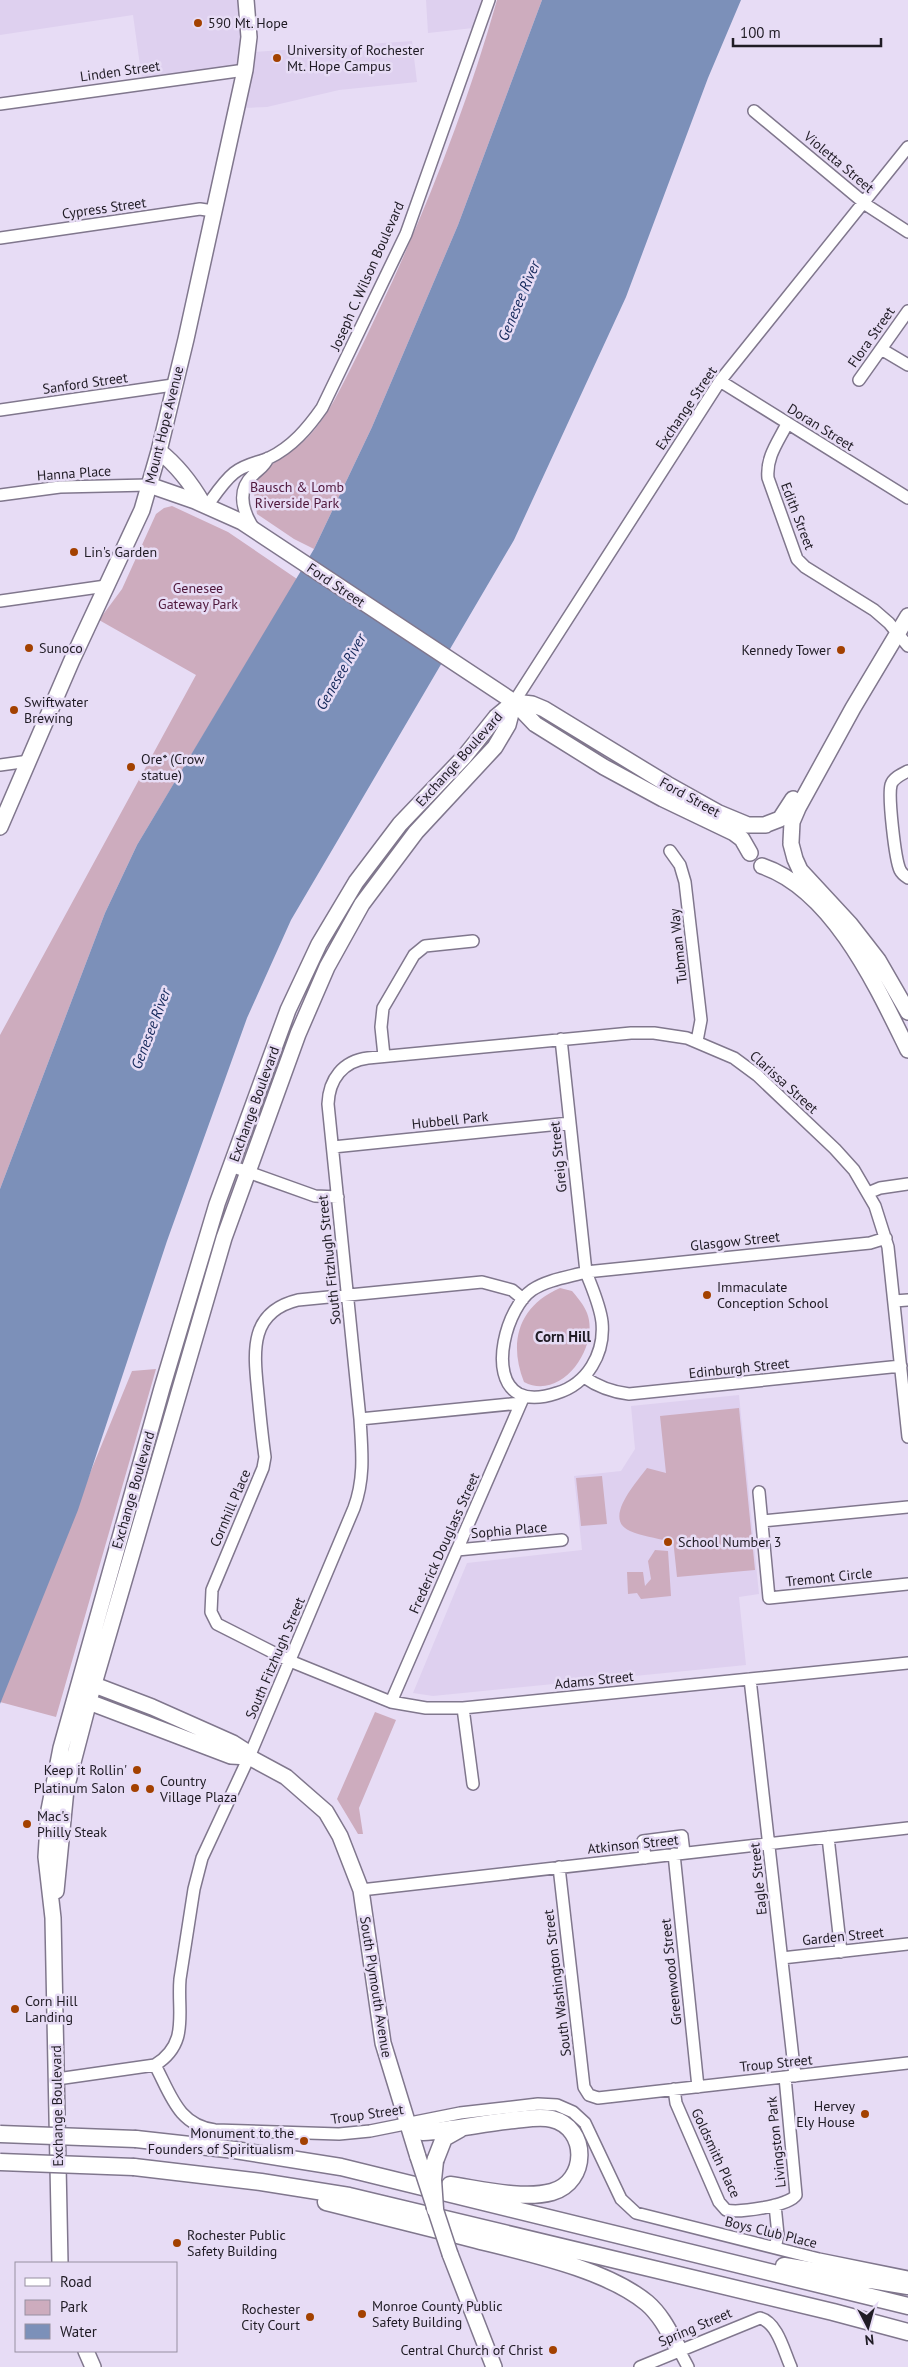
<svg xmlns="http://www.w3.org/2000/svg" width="908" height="2367" font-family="'PT Sans',sans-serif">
  <rect width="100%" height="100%" fill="#e7dcf5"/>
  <!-- built -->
  <path fill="#ded0ef" d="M0 0H239L241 21 240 53 412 41 417 82 339 90 267 107 245 108 254 64 142 80 133 15 0 35Z
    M426 0H482L473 28 428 33Z
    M739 1395 759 1594 739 1597 746 1665 433 1696 413 1693 467 1563 582 1550 574 1476 621 1471 635 1449 631 1406Z"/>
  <!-- green -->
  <path fill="#cdacbe" d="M497 0H542L458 225 372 427 314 549 294 539 257 514 254 493 247 494C251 473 291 454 306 439 318 427 327 413 335 399 356 360 374 320 393 280 434 189 470 96 497 0Z
    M172 506 228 532 297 579 137 845 105 913 0 1189V1035L196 675 99 620 122 589 156 514 164 508Z
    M560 1288 572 1291C577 1297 584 1305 587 1313 600 1346 562 1402 524 1382 508 1341 519 1306 560 1288Z
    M156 1369 56 1717 0 1702V1692L132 1371Z
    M739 1408 755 1570 677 1577 673 1539 668 1541C656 1538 641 1536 630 1531 602 1519 637 1482 647 1468L666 1473 660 1416Z
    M602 1476 607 1524 581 1526 576 1478Z
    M655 1550 668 1551 671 1596 641 1599 637 1593 628 1594 627 1572H643L645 1586 651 1579 648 1561Z
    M375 1712 396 1720 359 1808 363 1834H358L337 1799Z"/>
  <!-- water -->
  <path fill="#7c90b9" d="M542 0H741L708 78 626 297 514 540 291 920 247 1018 167 1241 78 1510 0 1704V1189L105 913 137 845 314 549 372 427 458 225Z"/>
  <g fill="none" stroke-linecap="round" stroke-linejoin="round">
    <!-- minor casing -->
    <g stroke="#80778d" stroke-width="14">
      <path id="minor" d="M0 104 245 70
        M754 111 868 206 908 232
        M0 238 200 209 213 211
        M881 349 908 365
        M859 380 908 311
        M720 381 908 498
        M0 410 173 385
        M787 424C778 442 766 457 768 478L797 559 805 567 874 610 889 623 908 646
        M0 495 60 487 149 485
        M207 506C215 495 223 482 234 473 245 464 257 463 269 458 292 447 308 428 322 408L406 234 489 0
        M254 529C243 512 236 491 253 475 259 469 265 466 268 458
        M0 601 106 586
        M514 702 720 381 908 147
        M0 765 29 761
        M908 771C902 774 893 778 891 785 888 797 895 859 900 870 902 874 905 876 908 878
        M670 851 680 865 685 882 701 1020 697 1041
        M561 1039 586 1272C592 1288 600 1305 602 1322 605 1354 587 1384 557 1393 545 1397 531 1400 519 1394 487 1377 507 1307 532 1290 547 1280 568 1277 586 1272L870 1243 886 1238
        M384 1056 381 1027 383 1008 414 955 425 946 473 941
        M333 1147 570 1123
        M231 1166 315 1196 338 1197
        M868 1193 880 1188 908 1184
        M523 1299 512 1290 482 1282 298 1300C248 1312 254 1353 258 1394 260 1415 262 1436 265 1457L263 1468 212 1590 211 1612 217 1624 290 1661 391 1702 426 1708H463L908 1663
        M894 1301 908 1300
        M584 1377C598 1387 612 1392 629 1394L901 1366
        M360 1419 521 1403
        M759 1492 769 1598 908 1584
        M762 1521 908 1507
        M457 1550 562 1540
        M750 1679 795 2076
        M391 1702 524 1396
        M463 1708 473 1784
        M828 1837 841 1952
        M674 1854 698 2087
        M645 1858 643 1841 682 1836 684 1853
        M559 1867 584 2087 589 2095 598 2098 908 2063
        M361 1890 908 1828
        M782 1958 908 1944
        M155 2065C171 2095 178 2125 215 2130L339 2134 370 2131 460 2113 538 2104 557 2105 573 2112 585 2123 621 2199 636 2213 819 2259 908 2277
        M57 2079 155 2065C190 2043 177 2013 180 1979L194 1889 202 1858 249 1757 354 1508C365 1478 362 1451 360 1419L328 1104C329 1079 343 1061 368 1058L631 1033H654L687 1038 734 1058 757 1075 835 1149 854 1170 875 1206 888 1247 908 1437
        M674 2089 676 2103 719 2202 726 2210C739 2213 789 2206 796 2195L785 2077
        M775 2248 778 2235 775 2205
        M679 2350 688 2367
        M640 2367 760 2318C778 2323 784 2352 791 2367"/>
    </g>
    <!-- major casing -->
    <g stroke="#80778d" stroke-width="18">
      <path id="major" d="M159 451C178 466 191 483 203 504
        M149 485 195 501 242 522 514 702 535 724 604 767 663 799 734 833 742 839 750 853
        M514 702 532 704 544 709 667 784 719 813 748 825H766
        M767 824 780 819 793 799
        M0 827 72 660 142 510 159 451 186 339 245 70 249 37 246 0
        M791 842 792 822 798 808 853 708 908 616
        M791 844 795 859 800 870 850 924 878 960 908 1012
        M762 866C833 890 877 987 908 1050
        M84 1681 152 1707 233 1743 244 1750 249 1757
        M81 1699 231 1756 249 1757 286 1777 326 1812 340 1836 361 1890 383 2043 418 2157
        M56 1891 66 1789 89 1701 224 1238 298 1034 327 967 362 904 416 832 495 747 508 725 514 702
        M450 2254 494 2367
        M60 2263 53 1918 46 1857 49 1810 61 1748 162 1388 217 1204 288 1010 319 944 356 882 400 824 464 757 496 717 514 702
        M86 2351 93 2367"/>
    </g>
    <!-- highway casing -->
    <g stroke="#80778d" stroke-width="19">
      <path id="highway" d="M406 2123 415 2130 423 2132C453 2130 484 2123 514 2120 526 2119 540 2116 552 2119 589 2128 588 2182 552 2192 523 2200 479 2189 450 2185
        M136 2139 235 2150 341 2167 908 2306
        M435 2161 444 2138 460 2129
        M134 2167 261 2182 349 2196 833 2312 908 2332
        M326 2202C377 2215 427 2227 477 2240 528 2253 606 2269 647 2303 662 2316 670 2334 679 2350
        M784 2266 908 2286"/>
    </g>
    <!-- minor -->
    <use href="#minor" stroke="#fff" stroke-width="11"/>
    <!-- major -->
    <use href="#major" stroke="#fff" stroke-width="15"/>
    <!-- highway -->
    <use href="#highway" stroke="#fff" stroke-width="16"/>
    <!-- major-bridge casing -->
    <g stroke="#80778d" stroke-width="18" stroke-linecap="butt">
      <path id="major-bridge" d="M418 2157 450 2254"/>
    </g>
    <!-- highway-bridge casing -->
    <g stroke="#80778d" stroke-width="19" stroke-linecap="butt">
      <path id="highway-bridge" d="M0 2134 136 2139
        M0 2162 134 2167
        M435 2209 433 2180 435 2161"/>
    </g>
    <!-- major-bridge -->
    <use href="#major-bridge" stroke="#fff" stroke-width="15"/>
    <!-- highway-bridge -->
    <use href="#highway-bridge" stroke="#fff" stroke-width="16"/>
  </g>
  <!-- markers -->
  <g fill="#a34100" stroke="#e7dcf5" stroke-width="2">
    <circle cx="198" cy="23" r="5"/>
    <circle cx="277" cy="58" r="5"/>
    <circle cx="74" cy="552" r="5"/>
    <circle cx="29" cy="648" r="5"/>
    <circle cx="841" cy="650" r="5"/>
    <circle cx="14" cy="710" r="5"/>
    <circle cx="131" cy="767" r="5"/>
    <circle cx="707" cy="1295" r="5"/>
    <circle cx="668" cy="1542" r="5"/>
    <circle cx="137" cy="1770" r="5"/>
    <circle cx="135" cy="1788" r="5"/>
    <circle cx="150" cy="1789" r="5"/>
    <circle cx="27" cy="1824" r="5"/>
    <circle cx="15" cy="2009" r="5"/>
    <circle cx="865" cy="2114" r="5"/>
    <circle cx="304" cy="2141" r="5"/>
    <circle cx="177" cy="2243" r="5"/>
    <circle cx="362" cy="2314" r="5"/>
    <circle cx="310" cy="2317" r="5"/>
    <circle cx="553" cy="2350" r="5"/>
  </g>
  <g text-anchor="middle" stroke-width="5" stroke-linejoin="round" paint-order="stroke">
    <!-- poi labels -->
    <g font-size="14" fill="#201c25" stroke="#e7dcf5" text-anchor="start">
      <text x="208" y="28">590 Mt. Hope</text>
      <text x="287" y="55">University of Rochester<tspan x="287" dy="16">Mt. Hope Campus</tspan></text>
      <text x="84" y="557">Lin's Garden</text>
      <text x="39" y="653">Sunoco</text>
      <text x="831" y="655" text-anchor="end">Kennedy Tower</text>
      <text x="24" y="707">Swiftwater<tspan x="24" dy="16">Brewing</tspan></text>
      <text x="141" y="764">Ore* (Crow<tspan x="141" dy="16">statue)</tspan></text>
      <text x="717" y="1292">Immaculate<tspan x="717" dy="16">Conception School</tspan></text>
      <text x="678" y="1547">School Number 3</text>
      <text x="127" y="1775" text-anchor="end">Keep it Rollin'</text>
      <text x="160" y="1786">Country<tspan x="160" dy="16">Village Plaza</tspan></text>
      <text x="125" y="1793" text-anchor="end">Platinum Salon</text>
      <text x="37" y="1821">Mac's<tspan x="37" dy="16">Philly Steak</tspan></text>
      <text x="25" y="2006">Corn Hill<tspan x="25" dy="16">Landing</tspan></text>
      <text x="855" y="2111" text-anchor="end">Hervey<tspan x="855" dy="16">Ely House</tspan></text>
      <text x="294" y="2138" text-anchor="end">Monument to the<tspan x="294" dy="16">Founders of Spiritualism</tspan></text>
      <text x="187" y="2240">Rochester Public<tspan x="187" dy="16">Safety Building</tspan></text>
      <text x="372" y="2311">Monroe County Public<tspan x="372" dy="16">Safety Building</tspan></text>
      <text x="300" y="2314" text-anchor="end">Rochester<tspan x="300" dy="16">City Court</tspan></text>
      <text x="543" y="2355" text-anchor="end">Central Church of Christ</text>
    </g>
    <!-- street labels -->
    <g font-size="14" fill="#201c25" stroke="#e7dcf5">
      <text transform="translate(120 71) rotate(-8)" y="5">Linden Street</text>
      <text transform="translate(839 162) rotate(40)" y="5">Violetta Street</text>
      <text transform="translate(104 208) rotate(-8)" y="5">Cypress Street</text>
      <text transform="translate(367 276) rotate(-66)" y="5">Joseph C. Wilson Boulevard</text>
      <text transform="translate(871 337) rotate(-55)" y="5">Flora Street</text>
      <text transform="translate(85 383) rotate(-8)" y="5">Sanford Street</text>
      <text transform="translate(686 408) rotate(-56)" y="5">Exchange Street</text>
      <text transform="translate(164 425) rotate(-76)" y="5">Mount Hope Avenue</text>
      <text transform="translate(821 427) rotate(32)" y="5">Doran Street</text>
      <text transform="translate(74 473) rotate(-4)" y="5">Hanna Place</text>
      <text transform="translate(798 516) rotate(69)" y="5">Edith Street</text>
      <text transform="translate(336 585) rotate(34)" y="5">Ford Street</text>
      <text transform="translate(459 759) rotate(-48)" y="5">Exchange Boulevard</text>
      <text transform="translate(690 797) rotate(29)" y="5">Ford Street</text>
      <text transform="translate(678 946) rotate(-96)" y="5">Tubman Way</text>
      <text transform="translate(784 1082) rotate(42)" y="5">Clarissa Street</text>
      <text transform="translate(254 1104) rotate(-70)" y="5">Exchange Boulevard</text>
      <text transform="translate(450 1120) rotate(-6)" y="5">Hubbell Park</text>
      <text transform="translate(558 1157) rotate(-96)" y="5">Greig Street</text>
      <text transform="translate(735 1241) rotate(-6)" y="5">Glasgow Street</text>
      <text transform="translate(329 1260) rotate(-96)" y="5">South Fitzhugh Street</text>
      <text transform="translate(739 1368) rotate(-6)" y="5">Edinburgh Street</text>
      <text transform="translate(133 1490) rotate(-74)" y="5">Exchange Boulevard</text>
      <text transform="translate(230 1508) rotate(-67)" y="5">Cornhill Place</text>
      <text transform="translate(509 1530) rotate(-5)" y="5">Sophia Place</text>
      <text transform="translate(444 1543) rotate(-66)" y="5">Frederick Douglass Street</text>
      <text transform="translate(829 1577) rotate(-6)" y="5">Tremont Circle</text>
      <text transform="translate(275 1658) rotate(-67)" y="5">South Fitzhugh Street</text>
      <text transform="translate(594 1680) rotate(-6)" y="5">Adams Street</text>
      <text transform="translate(633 1844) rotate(-6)" y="5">Atkinson Street</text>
      <text transform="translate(758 1879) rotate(-96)" y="5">Eagle Street</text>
      <text transform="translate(843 1936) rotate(-6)" y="5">Garden Street</text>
      <text transform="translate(671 1972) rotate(-96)" y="5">Greenwood Street</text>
      <text transform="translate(557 1983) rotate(-97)" y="5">South Washington Street</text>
      <text transform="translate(376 1987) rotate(81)" y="5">South Plymouth Avenue</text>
      <text transform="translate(776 2063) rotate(-6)" y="5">Troup Street</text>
      <text transform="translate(57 2106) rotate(-91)" y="5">Exchange Boulevard</text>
      <text transform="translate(367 2114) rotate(-8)" y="5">Troup Street</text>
      <text transform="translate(776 2142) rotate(-96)" y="5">Livingston Park</text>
      <text transform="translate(716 2153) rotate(65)" y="5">Goldsmith Place</text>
      <text transform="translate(771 2232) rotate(14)" y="5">Boys Club Place</text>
      <text transform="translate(695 2327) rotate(-23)" y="5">Spring Street</text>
    </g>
    <!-- park labels -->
    <g font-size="14" fill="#4f173b" stroke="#e7dcf5">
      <text x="297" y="492">Bausch &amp; Lomb<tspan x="297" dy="16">Riverside Park</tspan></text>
      <text x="198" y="593">Genesee<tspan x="198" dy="16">Gateway Park</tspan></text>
    </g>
    <!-- water labels -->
    <g font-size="15" font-style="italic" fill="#13275a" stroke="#e7dcf5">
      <text transform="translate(519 301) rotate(-67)" y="5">Genesee River</text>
      <text transform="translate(341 672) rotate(-60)" y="5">Genesee River</text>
      <text transform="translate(151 1029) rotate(-69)" y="5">Genesee River</text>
    </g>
    <!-- neighbourhood labels -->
    <g font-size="15" font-weight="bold" fill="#201c25" stroke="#e7dcf5">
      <text x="563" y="1342">Corn Hill</text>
    </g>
  </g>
  <!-- legend -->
  <rect x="15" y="2262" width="162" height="90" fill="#e7dcf5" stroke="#978fa2"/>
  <rect x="25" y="2278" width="25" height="8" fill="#ffffff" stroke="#978fa2"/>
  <text x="60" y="2287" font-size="15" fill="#201c25">Road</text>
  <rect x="25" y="2300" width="25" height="15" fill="#cdacbe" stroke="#978fa2"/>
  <text x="60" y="2312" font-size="15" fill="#201c25">Park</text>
  <rect x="25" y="2324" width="25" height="15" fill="#7c90b9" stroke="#978fa2"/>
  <text x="60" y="2337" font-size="15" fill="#201c25">Water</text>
  <!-- north arrow -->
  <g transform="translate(868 2327) rotate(174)" stroke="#e7dcf5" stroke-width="4" paint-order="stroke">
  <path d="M0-4L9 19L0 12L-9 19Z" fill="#201c25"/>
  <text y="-8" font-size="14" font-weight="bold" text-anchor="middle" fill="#201c25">N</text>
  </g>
  <!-- scale -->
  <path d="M733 38v8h148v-8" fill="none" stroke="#201c25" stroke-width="2.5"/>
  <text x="740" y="38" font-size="15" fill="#201c25" stroke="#e7dcf5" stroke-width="4" paint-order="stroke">100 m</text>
</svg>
